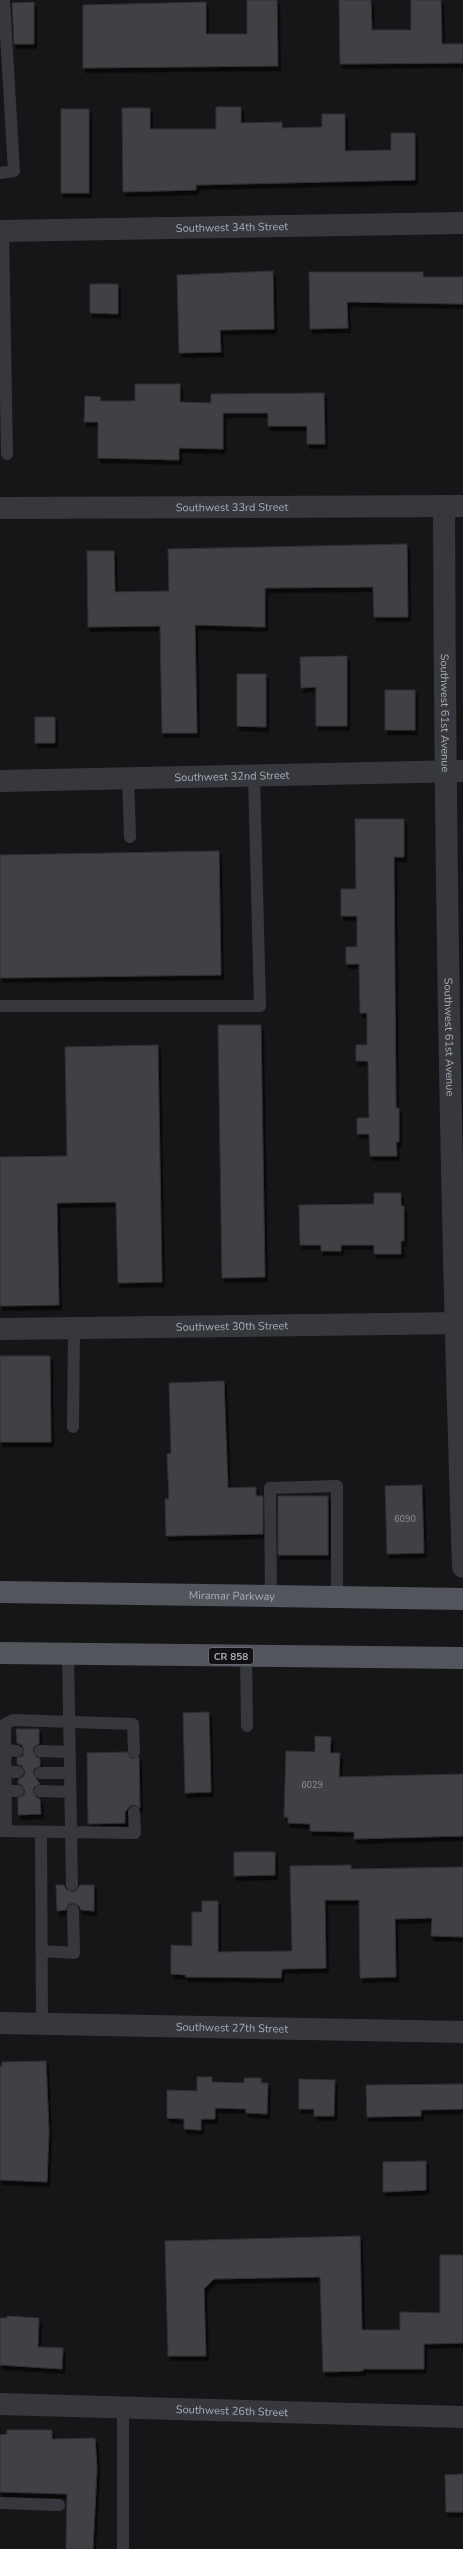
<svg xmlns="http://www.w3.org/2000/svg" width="463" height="2549" font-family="'Nunito Sans',sans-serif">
  <defs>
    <filter id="shadow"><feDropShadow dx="2.5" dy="4.5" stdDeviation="0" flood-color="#0009"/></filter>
  </defs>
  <rect width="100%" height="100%" fill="#161618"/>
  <!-- building -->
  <path fill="#404145" stroke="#303034" filter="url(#shadow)" d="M247 0H277L278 66 83 68V5L206 2V34H247Z
    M339 0H371L372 30H411V0H441L442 44H463V63L340 64Z
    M34 2V44H14L12 3Z
    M216 107H241V123L282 122V128L322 127V114H345V151L391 150V133H415V180L196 185V190L123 192 122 108H150V129H216Z
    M61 109H89V193H61Z
    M273 271 274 329 220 330 221 352 179 353 177 275Z
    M309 272H423V277H463V304L347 302 348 328 310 329Z
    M90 284H118V314L90 313Z
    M135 384H180V402L211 403V394L324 393 325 444H307V426H268V413H223V449L179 448V460L98 458V422H84L85 396 101 397 100 401H135Z
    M407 544 408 617H374L373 587 265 588V627L195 625 197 733H162L160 626 88 627 87 551H114L115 592 169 591 168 549Z
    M347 656V726H316V687L301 688 300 657Z
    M237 674H266V727L237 726Z
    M385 690H415V730H385Z
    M35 717H55V743H35Z
    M355 819H404V857H394L396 1108H399V1142H396L397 1156H370L369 1134H357V1118H369L368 1061H356V1045H367V1013H360L359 964H346V947H357V916H341V889H356Z
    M219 851 221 975 0 978V855Z
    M218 1025H261L265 1277 222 1278Z
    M158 1045 162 1282 118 1283 116 1202 57 1203 59 1305 0 1306V1157L67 1156 65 1047Z
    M374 1193H401V1206H404V1241H401V1254H374V1245H341V1251H321V1245H300L299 1205 374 1204Z
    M0 1356H50L51 1442H0Z
    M224 1381 228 1488 256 1487V1496H263V1534L166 1536 165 1499H169L167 1454 171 1453 169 1383Z
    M422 1485 424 1553 387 1554 385 1486Z
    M278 1496H328V1555H278Z
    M209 1712 211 1792 185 1793 183 1713Z
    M16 1729H39V1744L34 1747 33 1751 36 1757 40 1758V1766L34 1769 33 1773 40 1784 34 1787 33 1791 36 1797 40 1799 41 1814 18 1815V1798L24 1795 25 1791 22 1785 18 1784V1780L24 1776 25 1772 22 1766 17 1764V1758L23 1756 24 1751 22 1745 17 1743Z
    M315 1736 331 1737 330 1753H340L339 1777 463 1774V1836L354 1839V1832L310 1831V1824L288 1823V1817H284L286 1751 315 1752Z
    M127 1752 131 1759 139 1757 140 1808 134 1805 130 1806 125 1812V1823L88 1824 87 1753Z
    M234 1852H275V1875L234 1876Z
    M351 1865V1869L463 1867V1937L431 1936 432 1918 395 1919 396 1977 360 1978 359 1900H325L326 1968 282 1969 281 1978 185 1977 186 1975 171 1974V1945L192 1946V1912H202V1901H218V1952L292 1951 290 1866Z
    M56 1885H64L66 1889 72 1892 76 1891 80 1885H94V1911L81 1910 79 1906 73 1903 69 1904 66 1910 57 1911Z
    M46 2061 49 2132 47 2182 0 2180V2066H2V2062Z
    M197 2077H212V2082L244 2083V2078H261V2083H268L267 2114 246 2113V2109L215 2108V2119H201V2130L184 2129V2119L167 2118V2090L197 2091Z
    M299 2079 335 2080 334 2116H314V2109H299Z
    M463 2084V2109L421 2110V2116L367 2117 366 2085Z
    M426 2161V2190L383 2192V2162Z
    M360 2236 362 2330H400V2312L440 2313V2255H463V2343L424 2344V2369H363V2371L323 2372 320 2277 214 2279 204 2289 206 2356H168L165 2241Z
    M7 2316 39 2318 38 2347 63 2348 62 2369 0 2365V2318H7Z
    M7 2430H52V2439L95 2438 97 2468 93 2549H66L67 2494 0 2492V2435L7 2434Z
    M463 2474V2512H446L445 2475Z"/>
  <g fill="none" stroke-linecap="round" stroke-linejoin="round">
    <!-- lane -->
    <path stroke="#37383d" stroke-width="12" d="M0 173 14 171 4 0
      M3 231 7 454
      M128 778 130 837
      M0 1006H260L254 776
      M73 1427 74 1328
      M271 1596 270 1488 337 1486V1598
      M68 1654 72 1885
      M246 1656 247 1726
      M5 1750 17 1751
      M40 1751 70 1752
      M5 1772H18
      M40 1773H70
      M5 1791H18
      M40 1791 70 1792
      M0 1831 135 1833 134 1812
      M6 1831 5 1724 13 1720 133 1724 134 1752
      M41 1832 42 2024
      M42 1951 74 1953 73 1910
      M123 2407V2549
      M0 2503 59 2505"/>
    <!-- street -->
    <g stroke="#37383d" stroke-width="22">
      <path id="s1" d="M0 231 463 223"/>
      <path id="s2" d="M444 506C445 860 451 1213 463 1567"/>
      <path id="s3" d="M0 508 463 506"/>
      <path id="s4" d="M0 781 463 771"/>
      <path id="s5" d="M0 1329 463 1323"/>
      <path id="s6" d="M0 2023 463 2032"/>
      <path id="s7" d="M0 2404 463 2417"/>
    </g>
    <!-- primary -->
    <g stroke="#53555c" stroke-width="22">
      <path id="s8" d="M0 1592 463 1599"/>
      <path d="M0 1653 463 1658"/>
    </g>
  </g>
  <g text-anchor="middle" stroke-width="3.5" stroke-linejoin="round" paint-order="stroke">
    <!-- number labels -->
    <g font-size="9" fill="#8e929b">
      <text x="405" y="1522">6090</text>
      <text x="312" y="1788">6029</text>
    </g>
    <!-- shield labels -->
    <rect fill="#111113" stroke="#7b7e86" stroke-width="1" x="209" y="1648" width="44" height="16" rx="3"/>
    <g font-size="10" font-weight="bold" fill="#a8adb8">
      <text x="231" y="1660">CR 858</text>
    </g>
    <!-- street labels -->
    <g font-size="11" fill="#a8adb8" stroke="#111113">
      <text dy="4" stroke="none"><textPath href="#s1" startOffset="232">Southwest 34th Street</textPath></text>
      <text dy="4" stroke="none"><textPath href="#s3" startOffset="232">Southwest 33rd Street</textPath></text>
      <text dy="4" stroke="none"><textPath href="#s2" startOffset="207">Southwest 61st Avenue</textPath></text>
      <text dy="4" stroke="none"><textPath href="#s4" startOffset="232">Southwest 32nd Street</textPath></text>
      <text dy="4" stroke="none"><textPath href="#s2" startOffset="531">Southwest 61st Avenue</textPath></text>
      <text dy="4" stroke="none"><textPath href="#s5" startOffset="232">Southwest 30th Street</textPath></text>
      <text dy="4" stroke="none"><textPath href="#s8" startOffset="232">Miramar Parkway</textPath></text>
      <text dy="4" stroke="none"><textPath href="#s6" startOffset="232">Southwest 27th Street</textPath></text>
      <text dy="4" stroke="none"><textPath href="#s7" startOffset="232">Southwest 26th Street</textPath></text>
    </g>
  </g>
</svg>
